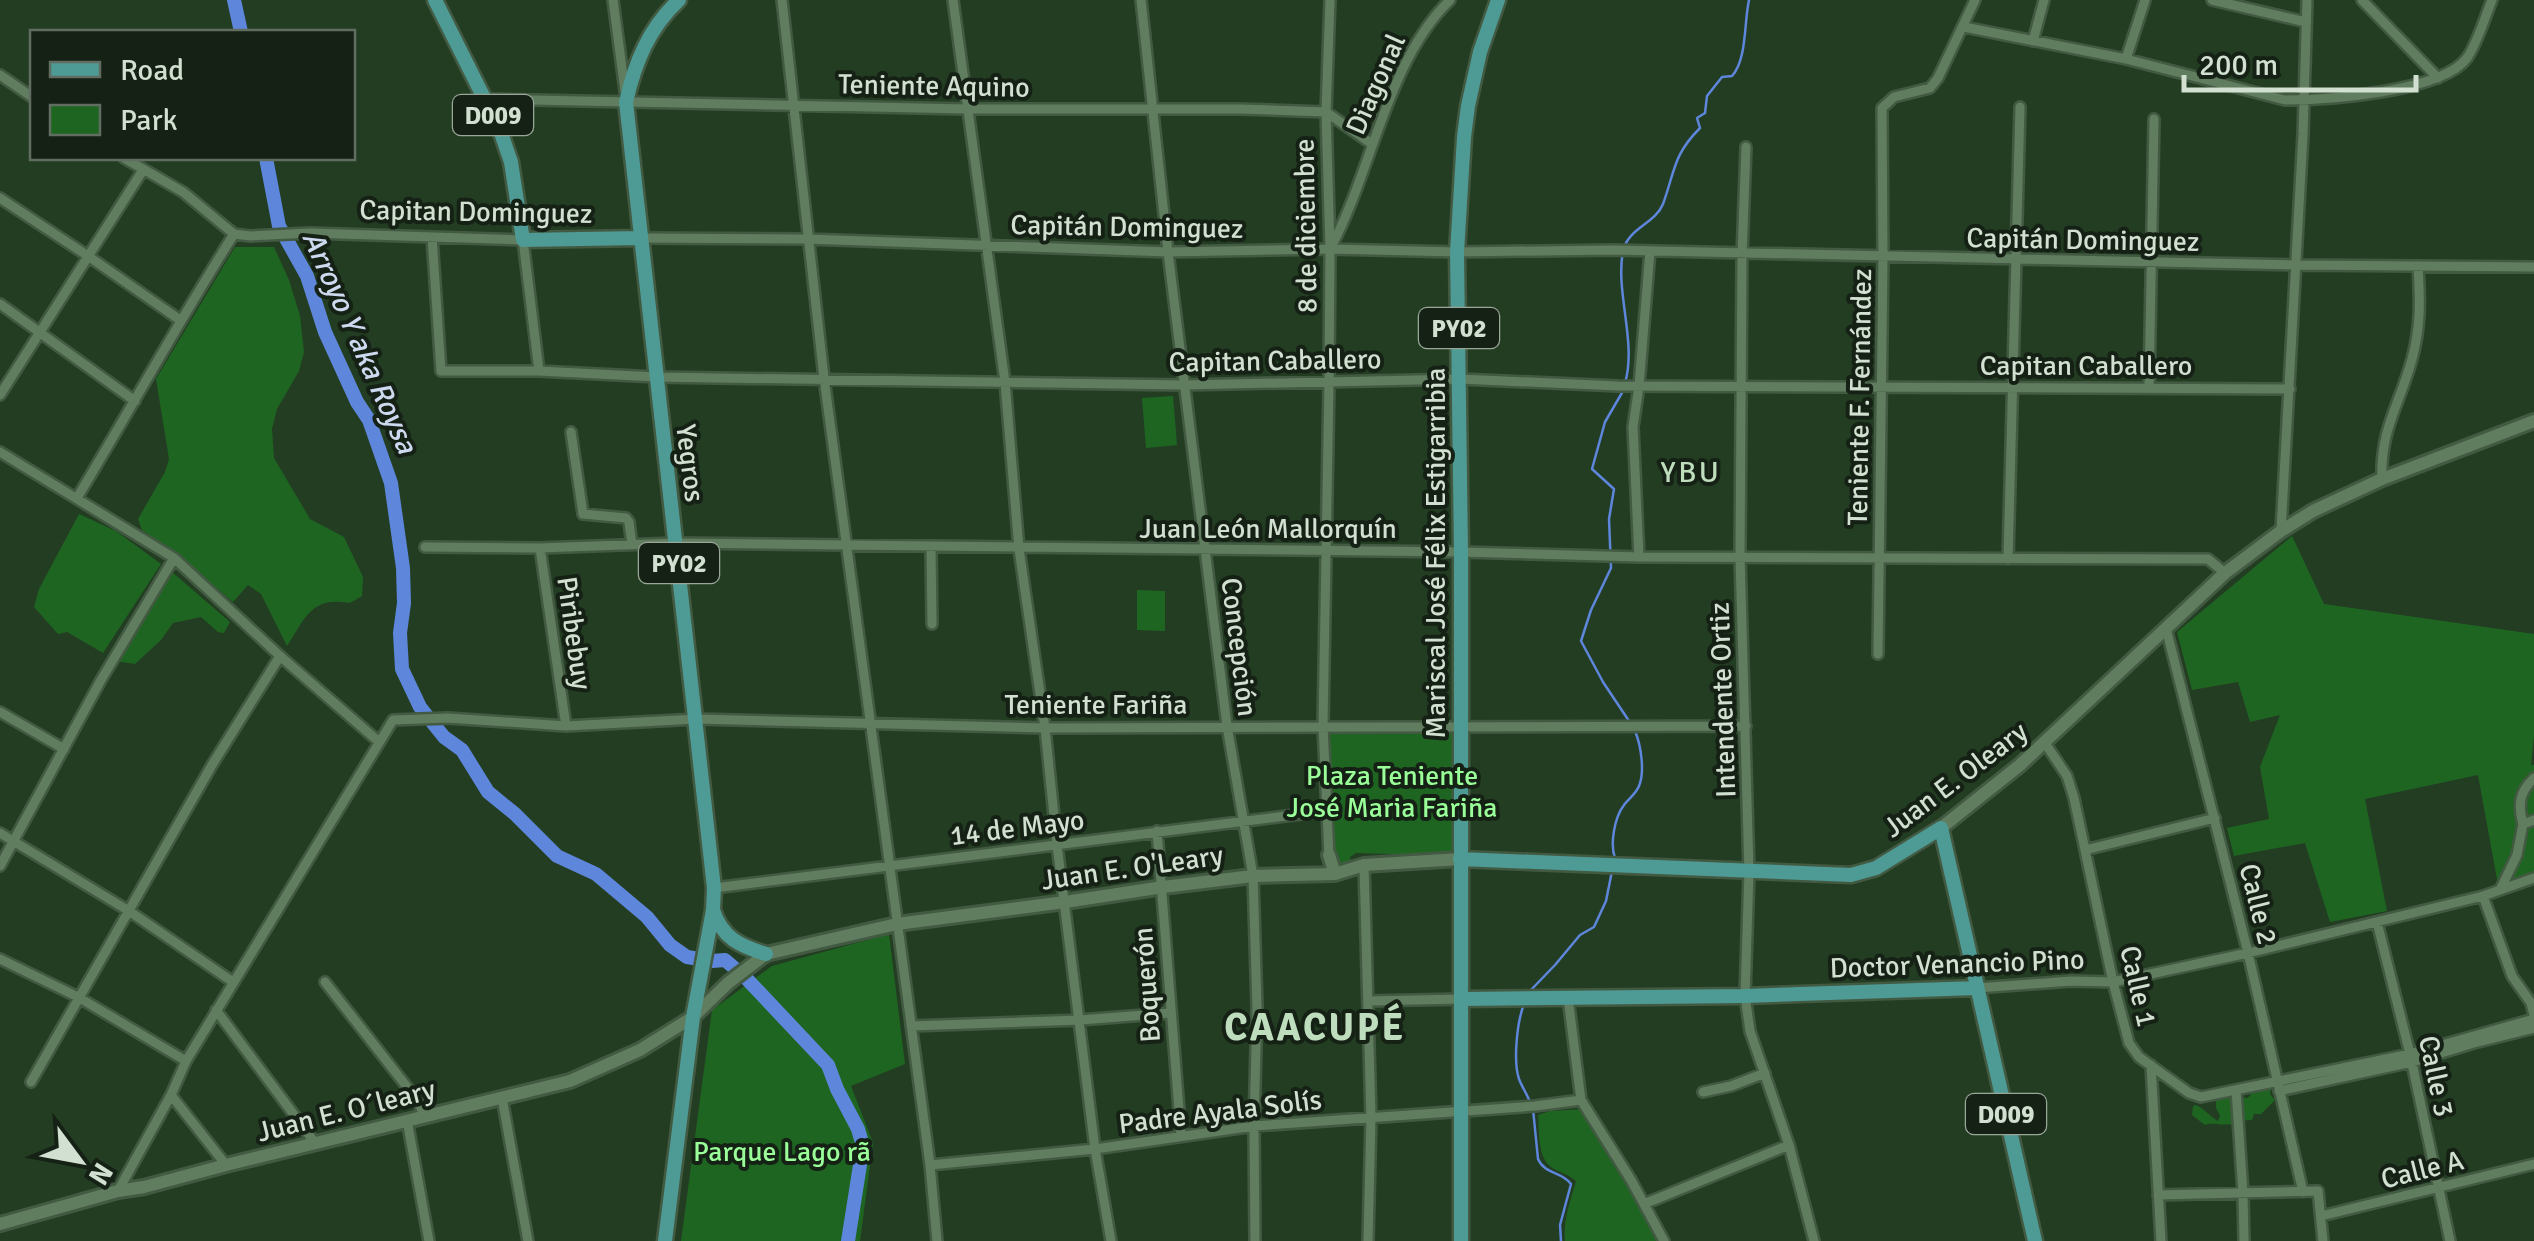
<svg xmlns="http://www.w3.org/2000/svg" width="2534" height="1241" font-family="Signika,sans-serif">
  <rect width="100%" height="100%" fill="#233d23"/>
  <!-- green -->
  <path fill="#1f6522" d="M235 247H274L289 280 300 316 304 352 299 371 277 409 272 429 274 458 310 519 344 537 363 577 362 596 350 603C311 596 306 617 287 646L261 594 248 585 233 602 175 553 142 530 138 519 165 472 169 459 156 379Z
    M1173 396 1177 445 1146 448 1142 398Z
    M79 514 116 531 161 564 103 653 67 632 58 634 34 607 39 589Z
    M2292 536 2324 604 2534 634V736L2531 765H2534V873L2498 885 2478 775 2365 799 2387 911 2330 922 2305 843 2234 856 2227 828 2269 819 2260 767 2280 715 2250 722 2238 682 2192 690 2177 632Z
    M172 572 230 622 224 633 218 632 201 617 173 623 161 640 135 664 115 661Z
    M1137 590 1165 591V631L1137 630Z
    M1454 729 1455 856 1356 853 1350 857 1353 867 1343 868 1332 845 1327 730Z
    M889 934 905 1064 851 1086 873 1143 860 1241H681L712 1010 772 966Z
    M2263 1079 2272 1084 2270 1094 2275 1100 2261 1114H2254L2252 1120C2244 1120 2240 1122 2232 1124 2223 1126 2214 1122 2205 1125L2192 1115 2193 1106 2196 1105C2205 1109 2209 1116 2218 1121L2220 1116 2216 1108V1098L2221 1094 2247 1098 2250 1096 2252 1085Z
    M1584 1109 1658 1241H1565C1563 1219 1570 1203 1576 1181 1569 1175 1562 1173 1554 1169 1536 1159 1540 1132 1538 1115L1550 1111Z"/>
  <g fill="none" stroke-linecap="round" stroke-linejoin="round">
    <!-- stream -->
    <path stroke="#5e86db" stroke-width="2.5" d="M1625 383C1637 342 1615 292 1623 251 1628 228 1655 224 1663 204 1675 171 1673 155 1700 128L1697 118 1705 113 1707 96 1722 77 1732 76C1747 60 1744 22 1749 0
      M1623 391 1605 422 1592 469 1614 489 1609 519 1611 568 1591 610 1581 641 1603 682 1631 724
      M1615 858C1610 845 1614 818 1624 805 1628 799 1636 794 1639 786 1645 772 1641 745 1635 731
      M1529 992 1555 965 1580 935 1594 927 1606 901 1612 871
      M1524 1004C1517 1022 1513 1061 1519 1079 1522 1087 1527 1094 1530 1102
      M1533 1109 1538 1159C1545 1175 1562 1171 1571 1184L1560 1225 1561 1241"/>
    <!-- river -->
    <path stroke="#5e86db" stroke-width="14" d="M234 0 241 32
      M266 158 279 226 307 276 325 332 357 402 369 420 391 483 403 568 404 603 400 633 402 669 420 707 444 737 462 750 488 792 515 814 557 856 596 874 647 917 670 945 687 957 712 961 725 960 745 977 828 1065 837 1089 858 1129 863 1146 848 1241"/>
    <!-- street casing -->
    <g stroke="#425942" stroke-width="14">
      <path id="street" d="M613 0 625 91
        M782 0 824 378 930 1165 937 1241
        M953 0 1005 382 1019 549 1045 728 1057 845 1095 1149 1111 1241
        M1141 0 1168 252 1227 726 1253 876 1257 1007 1254 1126 1255 1241
        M2212 0 2306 22
        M2362 0 2438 78
        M1964 27 2126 59 2285 100C2326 100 2442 92 2467 58 2477 44 2485 17 2492 0
        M2033 41 2044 0
        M2126 59 2145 0
        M0 75 32 97
        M485 99 967 109H1240L1326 112 1372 144
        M1746 147 1742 255 1740 558 1749 872 1745 996 1750 1031 1789 1145 1814 1241
        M124 158 183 192 234 234 250 236 310 233 523 240 539 371
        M0 198 88 256 180 320
        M432 237 441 371H539L656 377 1184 385 1460 379 1618 386 2290 389
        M640 238 807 239 1168 252 1330 249 1457 252 1613 250 2296 265 2534 267
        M1331 247C1372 171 1387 61 1450 0
        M0 304 135 401
        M2149 388 2154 119
        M0 395 143 170
        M571 432 583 514 626 518 629 522 632 545
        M0 452 174 558 280 656 378 741
        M2382 479C2380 429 2400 404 2412 359 2421 326 2420 300 2418 266
        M77 498C130 410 179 321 234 234
        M2281 531 2303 134 2307 0
        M931 546 932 624
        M425 547 540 548 676 543 1461 552 1639 557 2208 559 2225 573
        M540 548 566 726
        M1639 557 1633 427 1639 386 1650 251
        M2008 559 2020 107
        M2166 628 2248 953 2303 1192
        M1878 654 1883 258 1882 108 1894 97 1930 88 1938 78 1975 0
        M0 712 64 749
        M2045 743 2067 776 2074 798 2113 982 2129 1043 2139 1057 2189 1093 2201 1097 2410 1054 2534 1019
        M2523 824C2518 805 2519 792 2534 778
        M1157 831 1181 1135
        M0 833 129 911 233 982
        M2085 850 2215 818
        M1329 855 1323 726 1329 383 1330 249 1326 112 1330 0
        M1364 865 1371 1117 1368 1241
        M0 866 101 680 174 558
        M714 888 1326 811
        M2501 888 2517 855 2523 824 2534 820
        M2483 896 2512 976 2531 1003 2534 1015
        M2377 922 2410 1054 2450 1241
        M0 959 78 997 186 1061
        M325 982 418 1101 424 1115
        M1977 988 2071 981 2113 982 2248 953 2483 896 2534 878
        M1568 998 1581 1100 1631 1180 1664 1241
        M1368 1001 1462 999
        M216 1010 315 1143
        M911 1026 1080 1020 1170 1013
        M2151 1065 2161 1241
        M31 1082 212 765 280 656
        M2236 1090 2243 1193 2244 1241
        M2279 1091 2412 1062 2474 1043 2534 1028
        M1703 1092 1731 1086 1765 1073
        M171 1095 226 1165
        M502 1098 528 1241
        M407 1120 429 1241
        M930 1165 1095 1149 1254 1126 1535 1106 1581 1100
        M118 1191 171 1095 186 1061 393 720 448 718 566 726 697 719 1045 728 1746 726
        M2158 1195 2318 1191 2323 1241
        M1644 1204 1789 1145
        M2321 1216 2534 1164"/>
    </g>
    <!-- secondary casing -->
    <g stroke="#425942" stroke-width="18">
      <path id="secondary" d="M1941 828 2020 765 2225 573 2281 531 2313 511 2382 479 2534 421
        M1329 855 1335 874
        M0 1224 118 1191 144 1187 226 1165 570 1081 640 1050 693 1017 728 983 766 954 897 924 1065 902 1163 887 1253 876 1335 874 1364 865 1460 859"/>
    </g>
    <!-- primary casing -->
    <g stroke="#425942" stroke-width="19">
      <path id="primary" d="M435 0 500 130 511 162 523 240 640 238
        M1460 859 1851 875 1876 868 1941 828 2035 1241
        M713 910C722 938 740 946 766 954
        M1462 999 1745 996 1977 988
        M665 1241 693 1017 713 910 714 888 626 102C635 62 649 28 679 0
        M1461 1241V552L1457 252 1464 137 1468 106 1480 52 1498 0"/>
    </g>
    <!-- street -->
    <use href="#street" stroke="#617d5f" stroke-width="9"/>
    <!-- secondary -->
    <use href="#secondary" stroke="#617d5f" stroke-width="12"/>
    <!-- primary -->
    <use href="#primary" stroke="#4e9a94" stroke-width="14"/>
  </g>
  <g text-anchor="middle" stroke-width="8" stroke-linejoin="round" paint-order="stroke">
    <!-- shield labels -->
    <g fill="#152115" stroke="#99a798" stroke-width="2.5">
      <rect x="453" y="95" width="80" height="40" rx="8"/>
      <rect x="1419" y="308" width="80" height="40" rx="8"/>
      <rect x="639" y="543" width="80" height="40" rx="8"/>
      <rect x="1966" y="1094" width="80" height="40" rx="8"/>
    </g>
    <g font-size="25" font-weight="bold" fill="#d1e0d0">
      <text x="493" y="124">D009</text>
      <text x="1459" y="337">PY02</text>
      <text x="679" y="572">PY02</text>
      <text x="2006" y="1123">D009</text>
    </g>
    <!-- street labels -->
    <g font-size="28" fill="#d1e0d0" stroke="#152115">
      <text transform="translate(1375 84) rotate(-66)" y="10">Diagonal</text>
      <text transform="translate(934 85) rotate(1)" y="10">Teniente Aquino</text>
      <text transform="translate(476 211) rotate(1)" y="10">Capitan Dominguez</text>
      <text transform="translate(1127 226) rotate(1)" y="10">Capitán Dominguez</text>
      <text transform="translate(1305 226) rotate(-91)" y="10">8 de diciembre</text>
      <text transform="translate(2083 239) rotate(1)" y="10">Capitán Dominguez</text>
      <text transform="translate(1275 360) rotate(-1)" y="10">Capitan Caballero</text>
      <text x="2086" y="375">Capitan Caballero</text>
      <text transform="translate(1859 397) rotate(-89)" y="10">Teniente F. Fernández</text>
      <text transform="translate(691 463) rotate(83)" y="10">Yegros</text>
      <text x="1268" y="538">Juan León Mallorquín</text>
      <text transform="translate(1435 553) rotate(-90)" y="10">Mariscal José Félix Estigarribia</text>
      <text transform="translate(575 633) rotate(82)" y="10">Piribebuy</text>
      <text transform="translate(1240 647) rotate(83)" y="10">Concepción</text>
      <text transform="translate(1722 700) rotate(-92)" y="10">Intendente Ortiz</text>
      <text x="1096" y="714">Teniente Fariña</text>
      <text transform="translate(1955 779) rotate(-37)" y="10">Juan E. Oleary</text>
      <text transform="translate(1017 827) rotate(-7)" y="10">14 de Mayo</text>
      <text transform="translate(1132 867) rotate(-8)" y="10">Juan E. O'Leary</text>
      <text transform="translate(2259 904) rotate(76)" y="10">Calle 2</text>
      <text transform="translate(1957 963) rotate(-2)" y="10">Doctor Venancio Pino</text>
      <text transform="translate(1146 985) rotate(-94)" y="10">Boquerón</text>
      <text transform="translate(2139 986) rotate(77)" y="10">Calle 1</text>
      <text transform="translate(2437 1076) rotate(78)" y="10">Calle 3</text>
      <text transform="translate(346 1110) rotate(-14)" y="10">Juan E. O´leary</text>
      <text transform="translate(1220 1111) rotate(-7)" y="10">Padre Ayala Solís</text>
      <text transform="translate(2422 1169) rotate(-14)" y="10">Calle A</text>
    </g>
    <!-- park labels -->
    <g font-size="28" fill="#9aff99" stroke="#152115">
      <text x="1392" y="785">Plaza Teniente<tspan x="1392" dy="32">José Maria Fariña</tspan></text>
      <text x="782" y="1161">Parque Lago rã</text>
    </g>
    <!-- water labels -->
    <g font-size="30" font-style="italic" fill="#cdd9ef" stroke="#152115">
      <text transform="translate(360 342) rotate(66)" y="10">Arroyo Y aka Roysa</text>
    </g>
    <!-- neighbourhood labels -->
    <g font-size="30" letter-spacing="2.5" fill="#beddbd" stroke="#152115">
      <text x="1691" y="482">YBU</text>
    </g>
    <!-- district labels -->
    <g font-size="38" font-weight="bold" letter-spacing="2.5" fill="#beddbd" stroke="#152115">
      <text x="1315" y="1040">CAACUPÉ</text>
    </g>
  </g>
  <!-- legend -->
  <rect x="30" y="30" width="325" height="130" fill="#152115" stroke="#606d60" stroke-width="2.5"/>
  <rect x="50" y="62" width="50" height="15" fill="#4e9a94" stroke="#606d60" stroke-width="2.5"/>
  <text x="120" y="80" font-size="30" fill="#d1e0d0">Road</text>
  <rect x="50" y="105" width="50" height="30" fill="#1f6522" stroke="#606d60" stroke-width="2.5"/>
  <text x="120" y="130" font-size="30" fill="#d1e0d0">Park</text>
  <!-- north arrow -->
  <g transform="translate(80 1161) rotate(122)" stroke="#152115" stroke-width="8" paint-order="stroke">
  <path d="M0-8L18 38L0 25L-18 38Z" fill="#d1e0d0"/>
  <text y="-15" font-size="28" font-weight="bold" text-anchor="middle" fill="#d1e0d0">N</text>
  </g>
  <!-- scale -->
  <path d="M2184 75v15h232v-15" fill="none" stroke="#d1e0d0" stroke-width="5"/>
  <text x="2199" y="75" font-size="30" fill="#d1e0d0" stroke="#152115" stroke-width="8" paint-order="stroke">200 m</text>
</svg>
